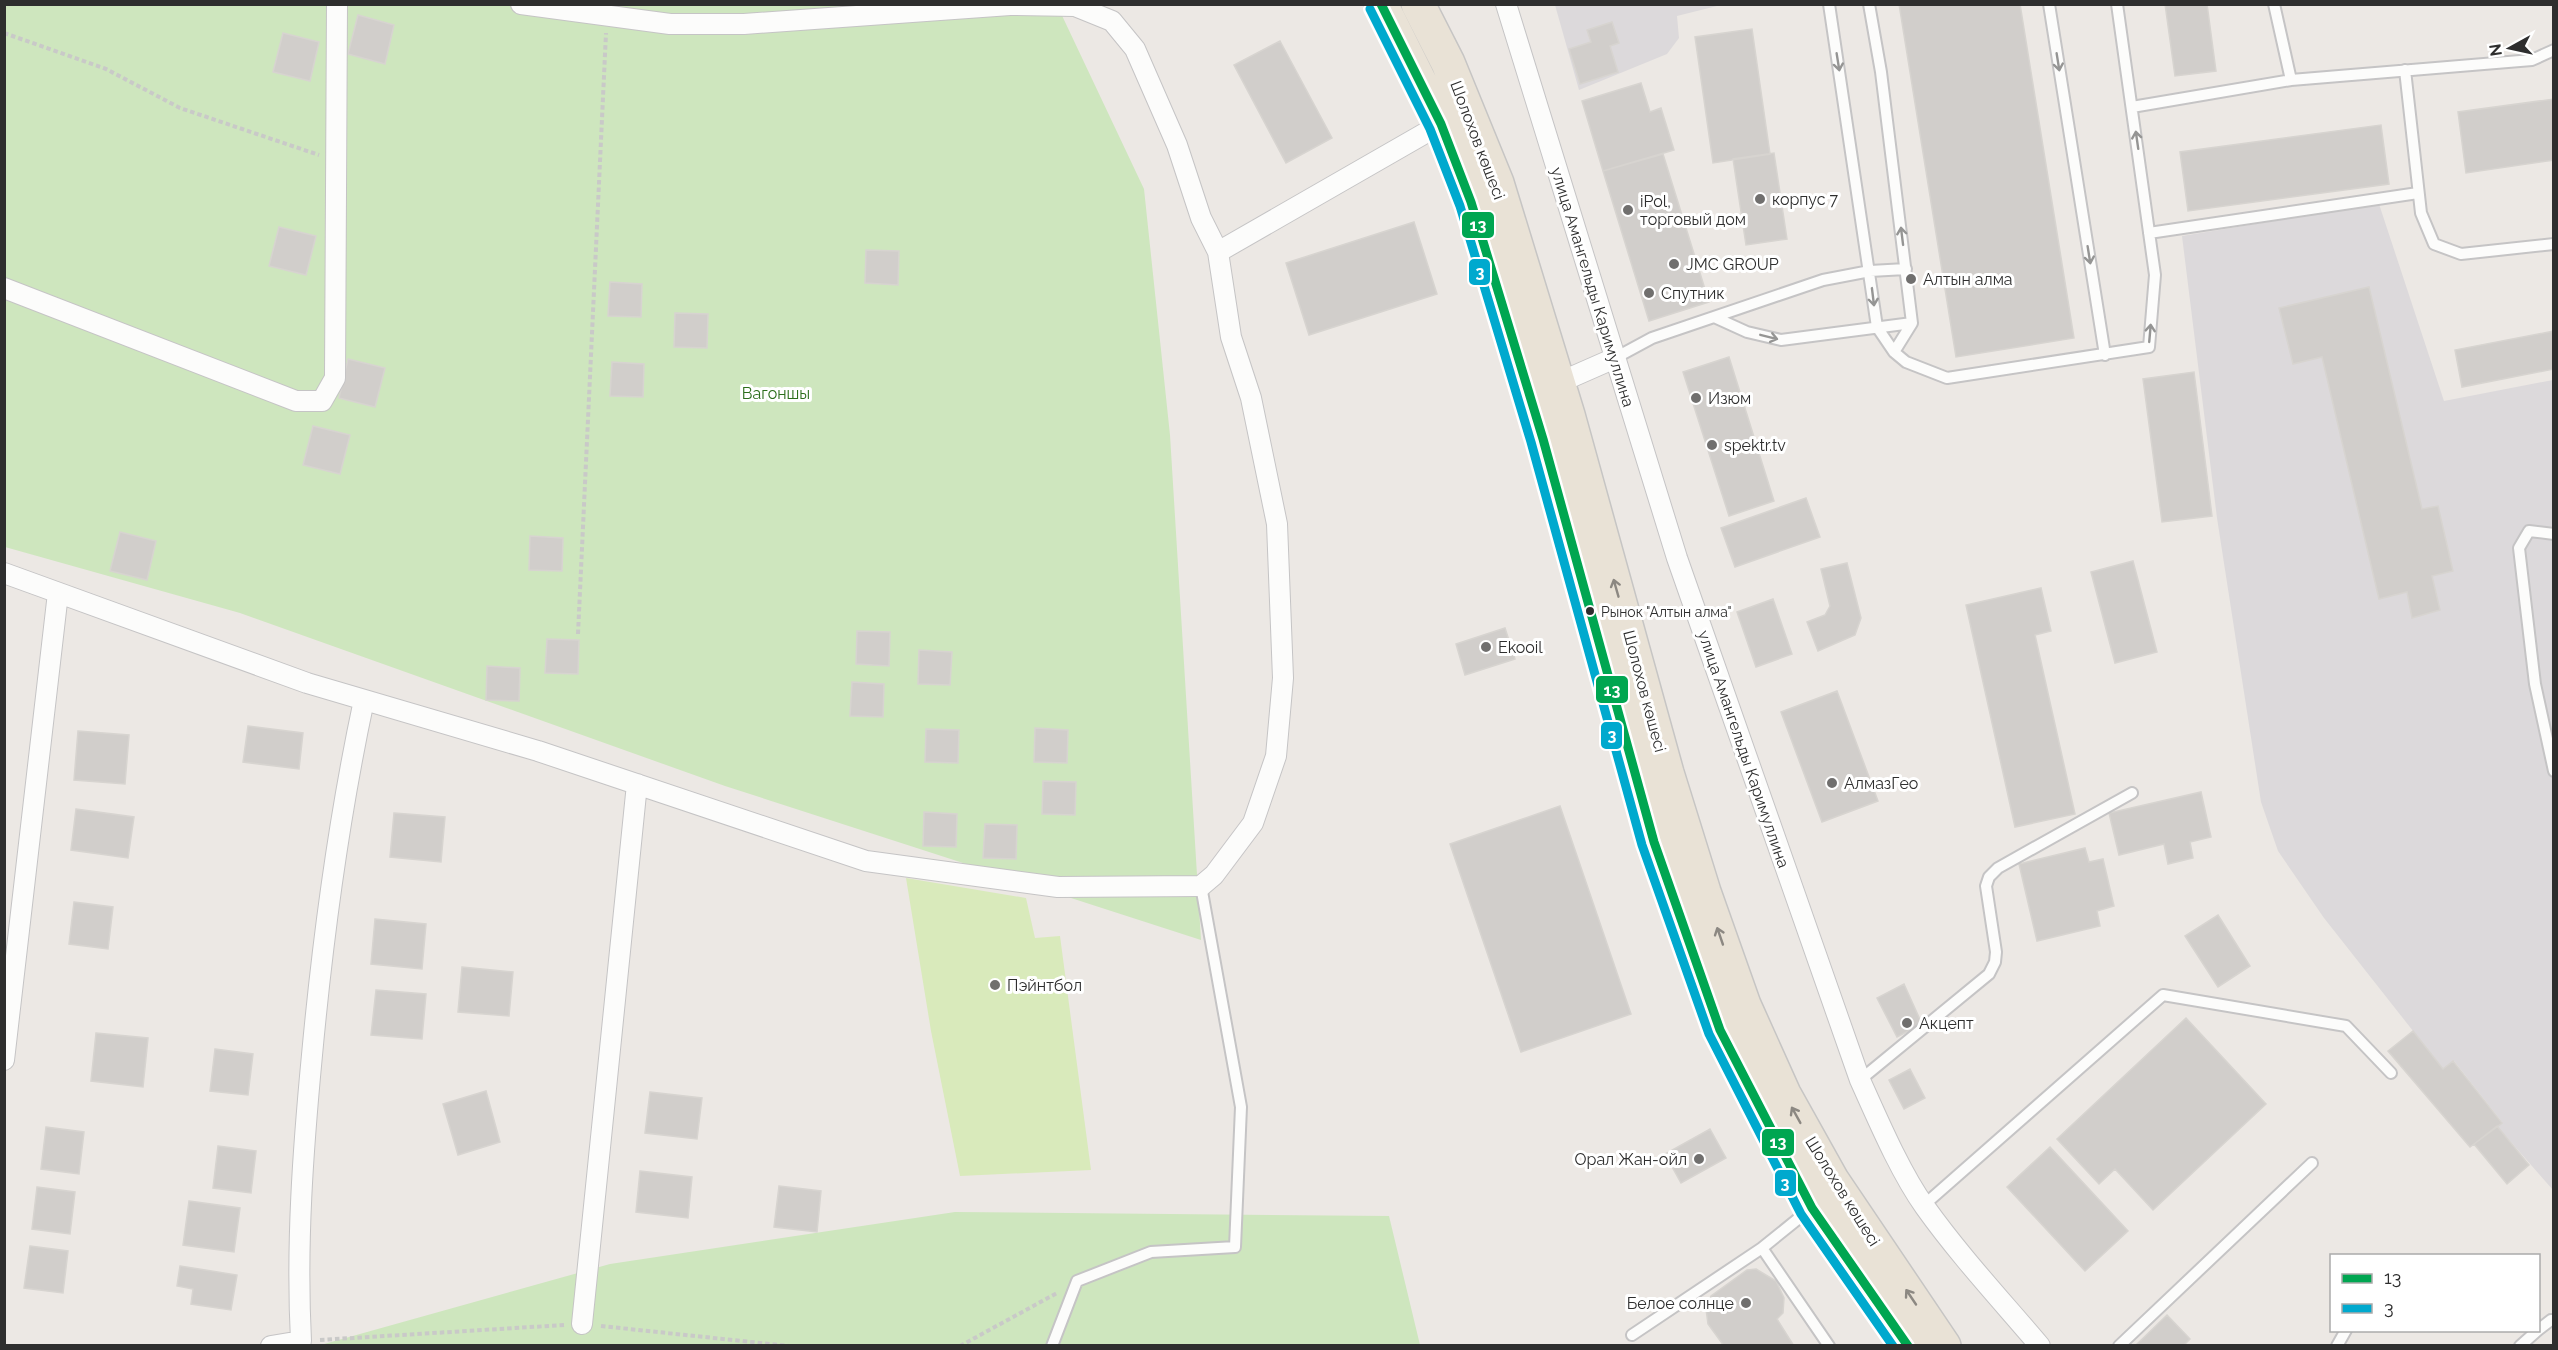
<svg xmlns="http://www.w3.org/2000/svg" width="2558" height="1350" font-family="Raleway,sans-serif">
  <rect width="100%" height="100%" fill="#ece8e4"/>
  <!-- industrial -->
  <path fill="#dcd9db" d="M1555 5H1721L1677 16 1679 38 1667 54 1579 90Z
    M2379 204 2444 401 2553 380V1190L2497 1126 2502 1122 2454 1061 2443 1069 2324 918 2278 851 2261 802 2217 518 2182 236Z"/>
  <!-- green -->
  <path fill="#cee6be" d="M4 5H1057L1144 189 1170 435 1201 940 725 786 240 613 5 547Z
    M955 1212 1389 1216 1420 1345 317 1346 610 1264Z"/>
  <!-- pitch -->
  <path fill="#d9eabb" d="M906 878 1026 898 1035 938 1060 936 1091 1170 960 1176 931 1031Z"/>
  <!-- building -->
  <path fill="#d1cecb" stroke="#d7d4d0" stroke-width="1.5" d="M1899 4H2020L2074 338 1956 357Z
    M2165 4H2207L2216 71 2175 76Z
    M358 15 394 25 385 64 348 54Z
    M1612 22 1619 43 1610 46 1618 72 1580 84 1569 49 1591 42 1587 30Z
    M1752 29 1770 154 1713 163 1695 37Z
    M283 33 319 42 310 81 273 72Z
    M1280 41 1332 138 1286 163 1234 65Z
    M1641 83 1650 112 1661 108 1674 150 1603 171 1582 101Z
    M2554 99V160L2466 173 2458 112Z
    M2381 125 2389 184 2188 211 2180 152Z
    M1774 153 1787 239 1746 245 1733 159Z
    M1663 154 1709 302 1649 321 1603 171Z
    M1414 222 1437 294 1309 335 1286 263Z
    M279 227 316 236 306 275 269 266Z
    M866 250 899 251 898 285 865 283Z
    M610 282 642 284 641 317 608 316Z
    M2369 287 2422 509 2438 506 2453 571 2432 576 2440 610 2412 618 2407 592 2379 599 2322 357 2293 364 2279 308Z
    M675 313 708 314 707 348 674 347Z
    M2554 331V369L2462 387 2455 350Z
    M1729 357 1774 501 1729 516 1683 372Z
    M348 359 385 368 375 407 339 398Z
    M612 362 644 364 643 397 610 396Z
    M2194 372 2212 516 2162 522 2143 379Z
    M313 426 350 435 340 474 303 465Z
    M1806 498 1820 537 1735 567 1721 528Z
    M120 532 156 541 147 580 110 571Z
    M530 536 563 538 562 571 529 570Z
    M2133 561 2157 652 2115 663 2091 572Z
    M1847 563 1861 618 1855 635 1818 651 1807 622 1825 615 1830 606 1821 569Z
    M2041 588 2051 631 2035 635 2075 814 2015 827 1966 605Z
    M1773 599 1792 654 1756 667 1737 612Z
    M1505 628 1515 659 1465 675 1456 644Z
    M857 631 890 632 889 666 856 664Z
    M547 639 579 640 578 674 545 673Z
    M919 650 952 652 950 685 918 684Z
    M487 666 520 668 519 701 486 700Z
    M852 682 884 684 883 717 850 716Z
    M1837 691 1878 801 1822 822 1781 712Z
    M248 726 303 733 299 769 243 762Z
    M1035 728 1068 730 1067 763 1034 762Z
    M926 729 959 730 958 763 925 762Z
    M78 731 129 735 125 784 74 780Z
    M1043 781 1076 782 1075 815 1042 814Z
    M2201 792 2211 837 2190 842 2193 858 2168 864 2164 844 2119 855 2109 813Z
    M1560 806 1631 1014 1521 1052 1450 844Z
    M76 809 134 817 128 858 71 850Z
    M924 812 957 814 956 847 923 846Z
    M394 813 445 817 441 862 390 857Z
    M985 824 1017 825 1016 859 983 858Z
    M2085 848 2089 862 2103 859 2114 906 2097 911 2100 926 2037 941 2019 864Z
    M74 902 113 907 108 949 69 944Z
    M2218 915 2250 966 2218 987 2185 936Z
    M375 919 426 924 422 969 371 964Z
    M462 967 513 972 509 1016 458 1012Z
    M1904 984 1922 1024 1897 1037 1877 998Z
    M376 990 426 994 422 1039 371 1035Z
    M2186 1018 2266 1104 2153 1210 2115 1169 2099 1184 2057 1139Z
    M2413 1031 2443 1069 2453 1061 2502 1123 2470 1147 2388 1051Z
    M96 1033 148 1038 143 1087 91 1081Z
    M215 1049 253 1054 248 1095 210 1091Z
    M1910 1069 1925 1098 1904 1109 1889 1080Z
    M486 1091 500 1142 458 1155 443 1104Z
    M650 1092 702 1098 697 1139 645 1133Z
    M2497 1126 2529 1165 2507 1184 2474 1144Z
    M46 1127 84 1132 79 1174 41 1169Z
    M1710 1129 1726 1158 1681 1183 1665 1154Z
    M218 1146 256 1151 251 1193 213 1188Z
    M2050 1147 2128 1231 2085 1271 2007 1187Z
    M640 1171 692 1177 688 1218 636 1212Z
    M779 1186 821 1191 817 1232 774 1227Z
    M37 1187 75 1192 70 1234 32 1229Z
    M189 1201 240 1208 234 1252 183 1245Z
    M30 1246 68 1251 63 1293 24 1288Z
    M180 1266 237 1275 231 1310 191 1304 193 1289 177 1286Z
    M1756 1269 1776 1281 1784 1298 1783 1313 1777 1319 1794 1346H1724L1708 1324 1706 1309 1711 1296 1747 1270Z
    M2167 1315 2190 1339 2183 1346H2135Z"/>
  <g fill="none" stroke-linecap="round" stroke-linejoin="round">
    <!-- service casing -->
    <g stroke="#c5c4c5" stroke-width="14">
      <path id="service" d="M1829 4 1877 327 1894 352 1906 362 1947 378 2149 347 2155 275 2117 4
        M1869 4 1881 72 1912 323 1894 352
        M2049 4 2105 355
        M2274 4 2291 80
        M2405 70 2421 213 2434 244 2461 254 2554 244
        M2132 107 2291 80 2532 60 2554 50
        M2149 233 2418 193
        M1714 317 1747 332 1781 340 1912 323
        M1615 358 1652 338 1823 280 1870 271 1906 269
        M2554 534 2529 531 2519 548 2535 684 2554 771
        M1860 1080 1989 974 1995 962 1996 952 1986 886 1989 877 1998 868 2132 793
        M1924 1205 2163 995 2346 1026 2391 1073
        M1809 1210 1762 1248 1829 1346
        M2538 1330 2551 1320
        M1632 1335 1762 1248
        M1052 1346 1077 1281 1151 1252 1235 1247 1241 1107 1201 886
        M2119 1346 2312 1163
        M2337 1346 2346 1330
        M2520 1346 2538 1330"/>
    </g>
    <!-- minor casing -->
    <g stroke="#c5c4c5" stroke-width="22">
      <path id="minor" d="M521 4 670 24H744L1010 5 1075 6 1112 21 1135 49 1177 145 1201 218 1218 252
        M1506 4 1677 558 1860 1080C1878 1120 1900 1172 1925 1207 1960 1256 2001 1300 2040 1346
        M4 288 296 401H322L335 378 337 4
        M1549 387 1615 358
        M4 573 307 683 538 751 866 861 1058 887 1201 886 1214 875 1253 823 1276 756 1283 678 1277 524 1251 398 1231 337 1218 252 1441 124
        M4 1060 58 593
        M582 1324 637 784
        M271 1346 301 1341C296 1245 303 1150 312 1055 323 936 339 817 364 700"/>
    </g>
    <!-- trunk casing -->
    <g stroke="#c6c5c4" stroke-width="36">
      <path id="trunk" d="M1381 4 1441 124 1471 202 1543 439 1654 842 1720 1030 1812 1208 1908 1346
        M1418 4 1448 63 1497 183 1568 415 1667 773 1704 892 1744 1005 1784 1094 1832 1180 1944 1346"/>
    </g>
    <!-- path -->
    <path stroke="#c9c9c8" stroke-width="4" stroke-dasharray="4.5 3" stroke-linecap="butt" d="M4 33 106 69 180 108 319 155
      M578 634 606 33
      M601 1326 789 1346
      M320 1340 564 1325
      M960 1346 1057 1293"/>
    <!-- service -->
    <use href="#service" stroke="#fcfcfb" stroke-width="10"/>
    <!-- minor -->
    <use href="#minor" stroke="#fcfcfb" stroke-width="20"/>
    <!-- trunk -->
    <use href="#trunk" stroke="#e9e2d6" stroke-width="33"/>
    <!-- bus-1 casing -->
    <g stroke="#fff" stroke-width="14">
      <path id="bus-1" d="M1381 4 1441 124 1471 202 1543 439 1654 842 1720 1030 1812 1208 1908 1346"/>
    </g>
    <!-- bus-2 casing -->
    <g stroke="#fff" stroke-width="14">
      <path id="bus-2" d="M1370 9 1430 129 1460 206 1531 442 1642 845 1709 1034 1801 1214 1893 1346"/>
    </g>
    <!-- bus-1 -->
    <use href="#bus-1" stroke="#00a651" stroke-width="9"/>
    <!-- bus-2 -->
    <use href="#bus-2" stroke="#00a9ce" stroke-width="9"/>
  </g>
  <!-- one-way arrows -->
  <defs><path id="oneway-shaft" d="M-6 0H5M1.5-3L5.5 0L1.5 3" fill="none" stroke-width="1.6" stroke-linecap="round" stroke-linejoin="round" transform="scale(1.5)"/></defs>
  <g stroke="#959594">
    <use href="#oneway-shaft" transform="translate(1838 62) rotate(81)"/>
    <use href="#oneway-shaft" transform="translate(2058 62) rotate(81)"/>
    <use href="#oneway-shaft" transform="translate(2137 140) rotate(-98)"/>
    <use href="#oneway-shaft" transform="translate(1902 236) rotate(-97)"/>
    <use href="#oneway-shaft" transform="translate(2089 255) rotate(81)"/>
    <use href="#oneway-shaft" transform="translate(1873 297) rotate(83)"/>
    <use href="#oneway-shaft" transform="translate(2150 333) rotate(-85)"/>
    <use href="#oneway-shaft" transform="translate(1769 337) rotate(14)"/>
  </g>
  <g stroke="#8c8882">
    <use href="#oneway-shaft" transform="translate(1616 588) rotate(-106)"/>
    <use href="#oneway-shaft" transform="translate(1720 936) rotate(-109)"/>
    <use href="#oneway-shaft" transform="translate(1796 1115) rotate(-119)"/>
    <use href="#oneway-shaft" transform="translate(1911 1297) rotate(-124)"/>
  </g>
  <!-- markers -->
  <g fill="#706f6e" stroke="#fff" stroke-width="2">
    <circle cx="1760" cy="199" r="6"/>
    <circle cx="1628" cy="210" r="6"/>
    <circle cx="1674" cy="264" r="6"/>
    <circle cx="1911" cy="279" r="6"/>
    <circle cx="1649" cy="293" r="6"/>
    <circle cx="1696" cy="398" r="6"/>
    <circle cx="1712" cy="445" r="6"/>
    <circle cx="1486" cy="647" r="6"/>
    <circle cx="1832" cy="783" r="6"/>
    <circle cx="995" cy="985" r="6"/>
    <circle cx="1907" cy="1023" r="6"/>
    <circle cx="1699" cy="1159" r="6"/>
    <circle cx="1746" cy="1303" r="6"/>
  </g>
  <circle fill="#2e2e2e" stroke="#fff" stroke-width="2" cx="1590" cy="611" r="5"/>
  <g text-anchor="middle" stroke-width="6" stroke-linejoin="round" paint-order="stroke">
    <!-- bus labels -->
    <g font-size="14" fill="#2e2e2e" stroke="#fff" text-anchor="start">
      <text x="1601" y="617">Рынок "Алтын алма"</text>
    </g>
    <!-- street labels -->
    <g font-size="16" fill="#2e2e2e" stroke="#fff">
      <text transform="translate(1478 140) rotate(69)" y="6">Шолохов көшесі</text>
      <text transform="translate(1593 287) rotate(73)" y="6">улица Амангельды Каримуллина</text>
      <text transform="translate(1645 691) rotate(75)" y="6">Шолохов көшесі</text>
      <text transform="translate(1744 749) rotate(71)" y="6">улица Амангельды Каримуллина</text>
      <text transform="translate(1843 1191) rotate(58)" y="6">Шолохов көшесі</text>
    </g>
    <!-- poi labels -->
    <g font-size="16" fill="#2e2e2e" stroke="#fff" text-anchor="start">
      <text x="1772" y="205">корпус 7</text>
      <text x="1640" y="207">iPol,<tspan x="1640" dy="18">торговый дом</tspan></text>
      <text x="1686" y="270">JMC GROUP</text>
      <text x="1923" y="285">Алтын алма</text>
      <text x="1661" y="299">Спутник</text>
      <text x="1708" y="404">Изюм</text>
      <text x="1724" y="451">spektr.tv</text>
      <text x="1498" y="653">Ekooil</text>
      <text x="1844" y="789">АлмазГео</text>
      <text x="1007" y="991">Пэйнтбол</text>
      <text x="1919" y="1029">Акцепт</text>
      <text x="1687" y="1165" text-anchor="end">Орал Жан-ойл</text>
      <text x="1734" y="1309" text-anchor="end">Белое солнце</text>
    </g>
    <!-- park labels -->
    <g font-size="16" fill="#2c6e1b" stroke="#fff">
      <text x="776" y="399">Вагоншы</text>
    </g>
  </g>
  <g stroke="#fff" stroke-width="2">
    <rect x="1461" y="211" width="34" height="28" rx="6" fill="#00a651"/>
    <rect x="1468" y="258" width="23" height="28" rx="6" fill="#00a9ce"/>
    <rect x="1595" y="675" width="34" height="29" rx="6" fill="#00a651"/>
    <rect x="1600" y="721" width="23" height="29" rx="6" fill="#00a9ce"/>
    <rect x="1761" y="1128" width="34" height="29" rx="6" fill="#00a651"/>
    <rect x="1774" y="1169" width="23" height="28" rx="6" fill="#00a9ce"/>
  </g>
  <g font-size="16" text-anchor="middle" font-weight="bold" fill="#fff">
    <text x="1478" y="231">13</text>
    <text x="1480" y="278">3</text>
    <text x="1612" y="696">13</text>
    <text x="1612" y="741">3</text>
    <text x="1778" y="1148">13</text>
    <text x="1785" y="1189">3</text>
  </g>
  <!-- border -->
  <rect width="2558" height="1350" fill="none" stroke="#2e2e2e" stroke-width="12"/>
  <!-- legend -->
  <rect x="2330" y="1254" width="210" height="78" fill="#ffffff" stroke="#ababab" stroke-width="1.5"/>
  <rect x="2342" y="1274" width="30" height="9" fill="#00a651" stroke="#ababab" stroke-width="1.5"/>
  <text x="2384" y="1284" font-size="18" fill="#2e2e2e">13</text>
  <rect x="2342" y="1304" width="30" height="9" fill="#00a9ce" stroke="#ababab" stroke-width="1.5"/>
  <text x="2384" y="1314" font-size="18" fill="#2e2e2e">3</text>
  <!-- north arrow -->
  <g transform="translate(2510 48) rotate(262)" stroke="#ffffff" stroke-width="4.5" paint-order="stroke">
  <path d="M0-4.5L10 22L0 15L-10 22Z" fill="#2e2e2e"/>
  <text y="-9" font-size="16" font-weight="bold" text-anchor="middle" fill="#2e2e2e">N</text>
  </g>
</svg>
